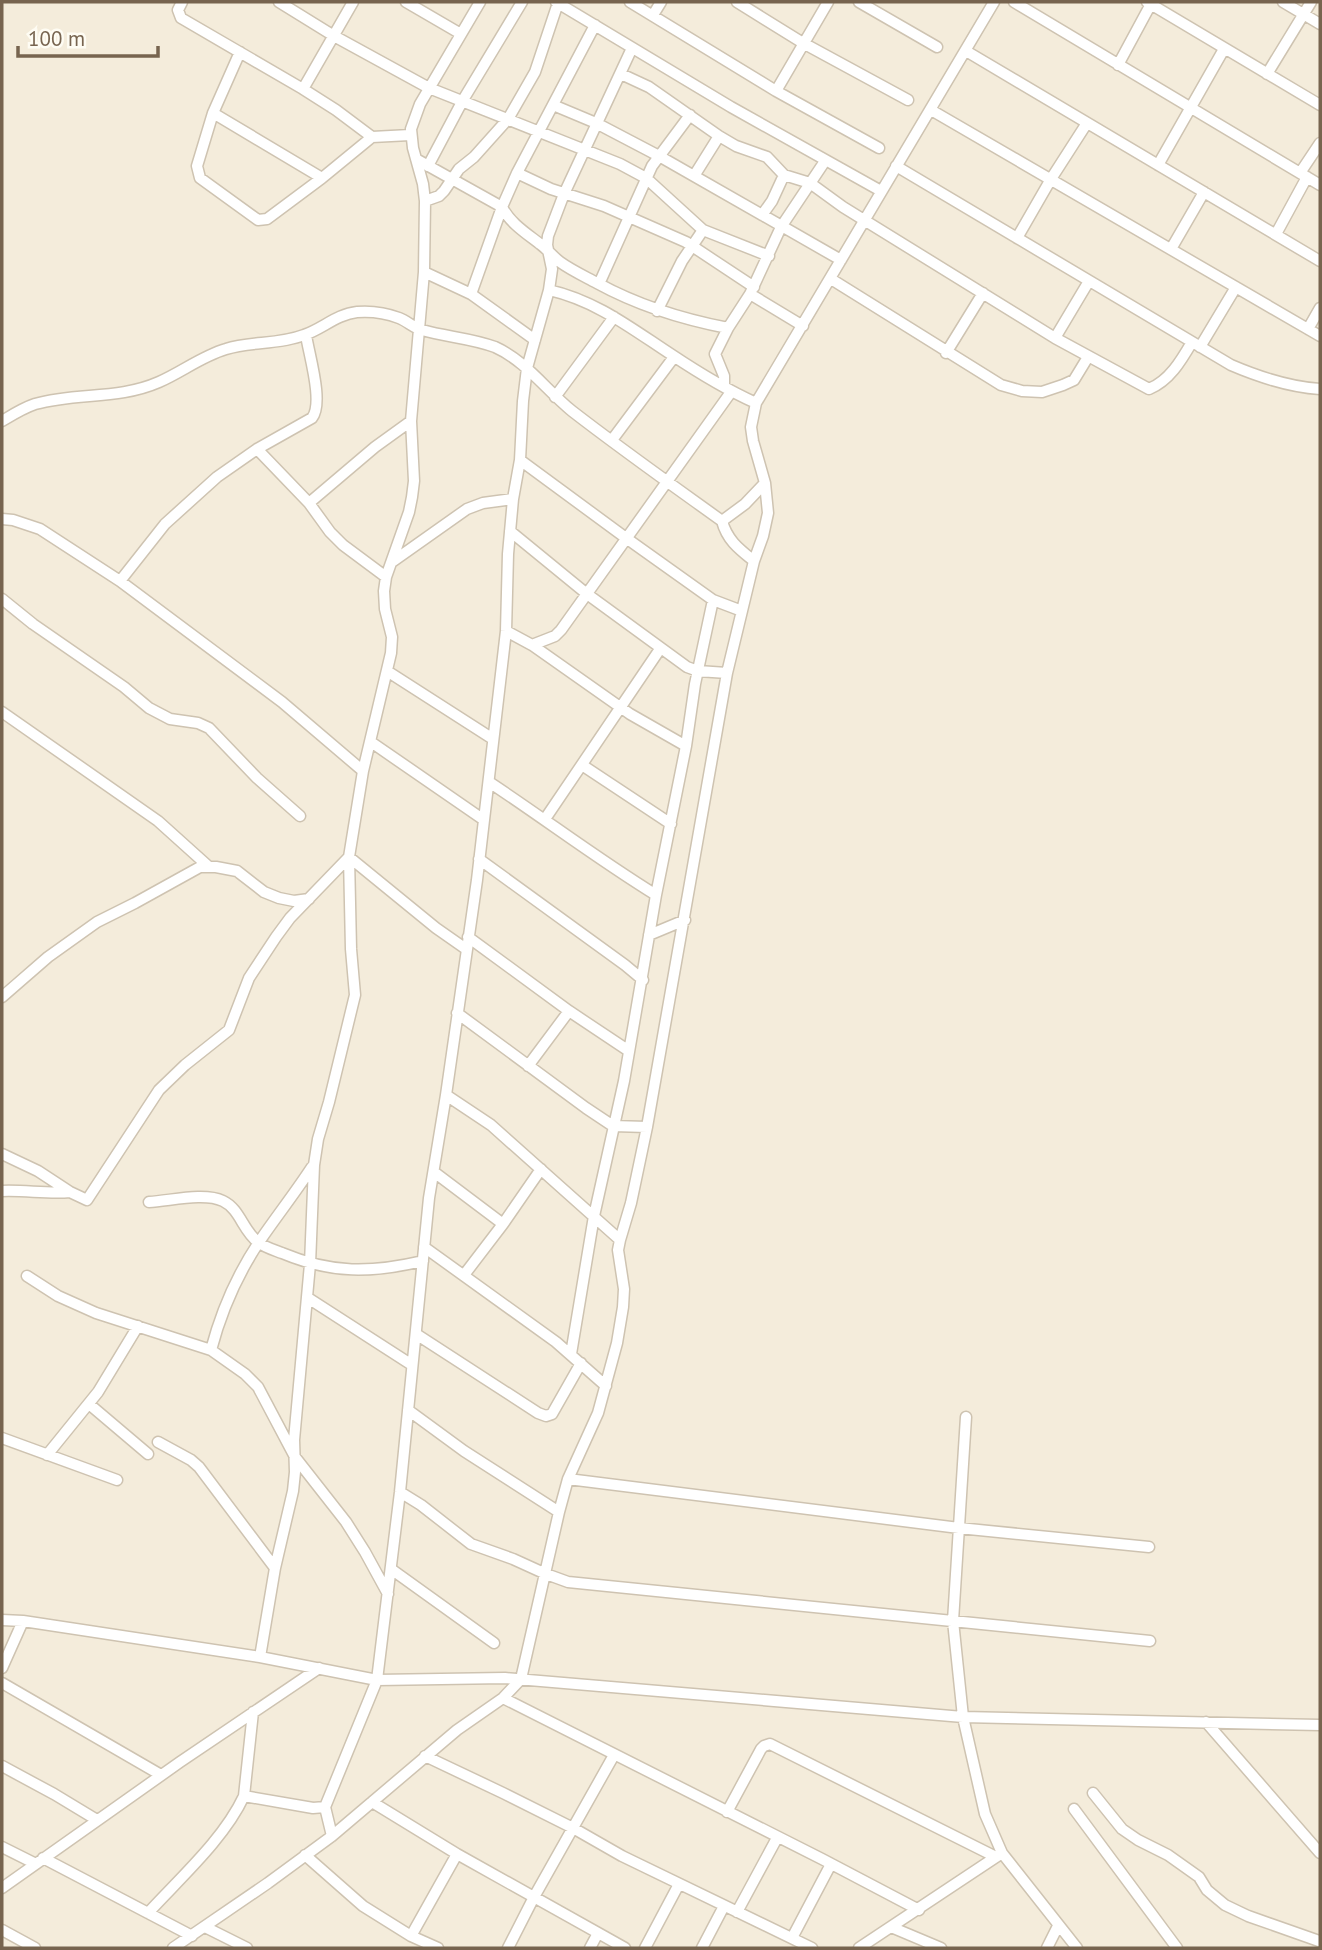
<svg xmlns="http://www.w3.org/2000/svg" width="1322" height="1950" font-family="'PT Sans',sans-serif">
  <rect width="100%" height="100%" fill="#fcf8ed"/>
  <!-- residential -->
  <path fill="#f4ecdb" d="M2 2H1320V1948H2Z"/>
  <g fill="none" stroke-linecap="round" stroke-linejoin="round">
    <!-- minor casing -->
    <g stroke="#cec3b1" stroke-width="13">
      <path id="minor" d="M182 2 178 10 181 18 303 89 336 110 372 137 410 135
        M279 2 334 36 429 88 620 164 646 178 703 230 769 256
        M406 2 461 34
        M556 2 731 107 881 191
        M630 2 776 91 879 148
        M737 2 803 43 908 100
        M859 2 937 47
        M1014 2 1320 185
        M1147 2 1320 105
        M1283 2 1320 24
        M653 15 661 2
        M966 51 1320 261
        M240 52 213 113 197 166 200 178 258 220 267 219 322 178 372 137
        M1118 65 1152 2
        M621 74 649 87 719 136 736 146 767 157 784 175 810 183 843 207 1055 338 1149 389C1169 381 1181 361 1192 342
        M1267 74 1311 2
        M303 89 353 2
        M776 91 828 2
        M553 105 596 123 659 156 841 260
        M931 110 1320 336
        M213 113 322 178
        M416 159 502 207C510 223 526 233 540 244 547 249 552 256 560 262 571 270 584 276 597 283 639 306 681 319 728 328
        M1158 165 1224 49
        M428 166 463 100 522 2
        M896 166 1231 365C1259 377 1290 387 1320 389
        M517 173 551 189 604 206 686 242 754 287
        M1300 173 1320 143
        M694 176 719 136
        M425 201 439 196 444 191 459 169 474 157 508 119 535 72 558 3
        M762 215 772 201 784 175
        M1276 234 1307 177
        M1017 238 1051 179 1087 123
        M1171 249 1204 192
        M424 272 471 294 535 340
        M831 279 1001 385 1022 391 1042 392 1063 385 1074 380 1088 357
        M599 284 652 166 690 115
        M549 290C597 301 632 329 672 355 699 373 727 390 756 403
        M471 294 502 207 517 173 595 25
        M750 294 803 326
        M657 311 682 261 703 230
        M1308 329 1320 308
        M1055 338 1089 281
        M1200 347 1236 287
        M946 353 983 293
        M724 387V376L715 354 728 328 750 294 781 227 825 161
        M555 397 614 317
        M2 421C12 415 23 408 35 404 77 392 118 400 159 382 182 372 202 356 226 349 251 341 278 345 304 335 322 329 337 314 357 312 370 311 386 313 399 318 407 321 414 328 422 330 446 337 471 338 495 347 526 361 546 390 572 411 621 449 672 485 722 521 727 540 739 549 754 561
        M612 440 674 357
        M257 449 309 503 330 532 343 545 386 577
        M520 460 626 538 713 600 742 611
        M309 503 375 447 411 421
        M2 519 13 520 40 529 120 581 282 702 363 771
        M722 521 745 504 765 483
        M510 531 587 594 687 667 698 671 727 673
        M392 562 467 509 483 503 513 499
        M120 581 165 524 217 477 257 449 312 418C324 403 309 355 306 335
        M2 599 33 624 124 687 149 708 170 719 198 723 209 728 257 778 300 816
        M506 631 532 645 630 714 686 746
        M532 645 555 636 561 630 731 392
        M387 671 493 739
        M2 712 158 821 208 866
        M371 742 484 820
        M582 765 671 824
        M489 782C545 819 599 860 656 895
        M545 819 660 649
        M479 859 625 965 643 980
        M649 935 685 920
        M468 937 569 1011 629 1051
        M2 997 48 957 97 922 135 903 200 867H216L237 871 264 892 279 898 294 901 309 899
        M457 1013 586 1108 613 1126 647 1127
        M528 1066 569 1011
        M446 1095 491 1125 620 1240
        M2 1154 38 1171 70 1192 87 1200 159 1090 185 1065 229 1030 249 978 276 937 290 918 349 857 436 928 466 949
        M434 1172 503 1224
        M2 1191C25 1190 48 1194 70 1192
        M149 1202C170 1201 204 1192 223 1201 240 1209 243 1231 258 1242 264 1247 274 1250 282 1253 332 1274 371 1273 423 1261
        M424 1247 556 1342 606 1386
        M464 1275 503 1224 541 1169
        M27 1276 58 1296 96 1313 211 1350 245 1374 258 1387 295 1457 346 1522 365 1552 388 1594
        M308 1298 412 1365
        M416 1334 538 1413 546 1416 552 1414 581 1363
        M211 1350C221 1312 237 1275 259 1242 276 1217 295 1193 312 1167
        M571 1354 594 1216 624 1081 656 895 686 746 695 684 713 600
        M89 1404 148 1454
        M408 1410 464 1451 559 1512
        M966 1417 953 1621 963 1717 985 1814 1002 1853 1077 1948
        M2 1438 117 1480
        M158 1442 191 1460 199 1467 275 1568
        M47 1455 98 1392 138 1326
        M568 1479 959 1528 1149 1547
        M400 1492 421 1505 471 1544 513 1559 546 1574 568 1582 1150 1641
        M391 1569 494 1643
        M2 1620 23 1621 260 1657 377 1680 505 1678 963 1717 1320 1725
        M260 1657 275 1568 293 1491 295 1472 294 1440 310 1264 314 1165 318 1139 329 1102 355 995 351 949 349 857 363 771 391 653 392 637 385 609 384 591 386 577 409 512 412 497 414 481 411 421 424 272 425 201 423 184 413 148 411 129 420 104 480 2
        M2 1668 23 1621
        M2 1683 161 1775
        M503 1698 822 1859 919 1910
        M1206 1722 1320 1853
        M425 1756 503 1793 573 1828 622 1856 812 1948
        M2 1766 54 1794 97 1820
        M1093 1793 1122 1829 1138 1840 1168 1855 1199 1877 1207 1890 1225 1905 1248 1916 1319 1941
        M244 1796 313 1808 325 1807
        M372 1802 457 1854 625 1948
        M1074 1809 1177 1948
        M727 1812 761 1749 764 1746 770 1744 996 1857
        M332 1836 325 1807 377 1680 400 1492 429 1198 446 1095 477 880 506 631 508 554 513 499 520 460 523 401 527 368 549 290 552 269 547 245 548 236 564 194 632 48
        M2 1847 36 1864
        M305 1855 363 1906 411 1936 438 1948
        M43 1858 192 1936
        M2 1888 180 1762 319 1668
        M737 1912 777 1838
        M148 1913C180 1878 224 1839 244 1796L253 1712
        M205 1927 247 1948
        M891 1927 941 1948
        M2 1930 35 1948
        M411 1936 457 1854
        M792 1938 831 1864
        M173 1948 268 1883 332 1836 457 1730 503 1698 521 1679 559 1512 568 1479 598 1413 617 1343 623 1307 624 1289 618 1250 620 1240 631 1203 647 1127 727 673 754 561 763 536 768 513 765 483 753 441 751 427 756 403 994 2
        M508 1948 534 1897 614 1755
        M590 1948 598 1933
        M645 1948 679 1884
        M702 1948 724 1906
        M859 1948 999 1855
        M1047 1948 1058 1926"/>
    </g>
    <!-- minor -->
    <use href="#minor" stroke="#fff" stroke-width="10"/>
  </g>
  <!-- border -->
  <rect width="1322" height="1950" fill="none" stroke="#77644f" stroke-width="7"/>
  <!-- scale -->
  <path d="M18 46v10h140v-10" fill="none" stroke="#77644f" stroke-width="3.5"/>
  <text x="28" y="46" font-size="21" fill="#77644f" stroke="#fefcf3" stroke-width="5" paint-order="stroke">100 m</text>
</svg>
